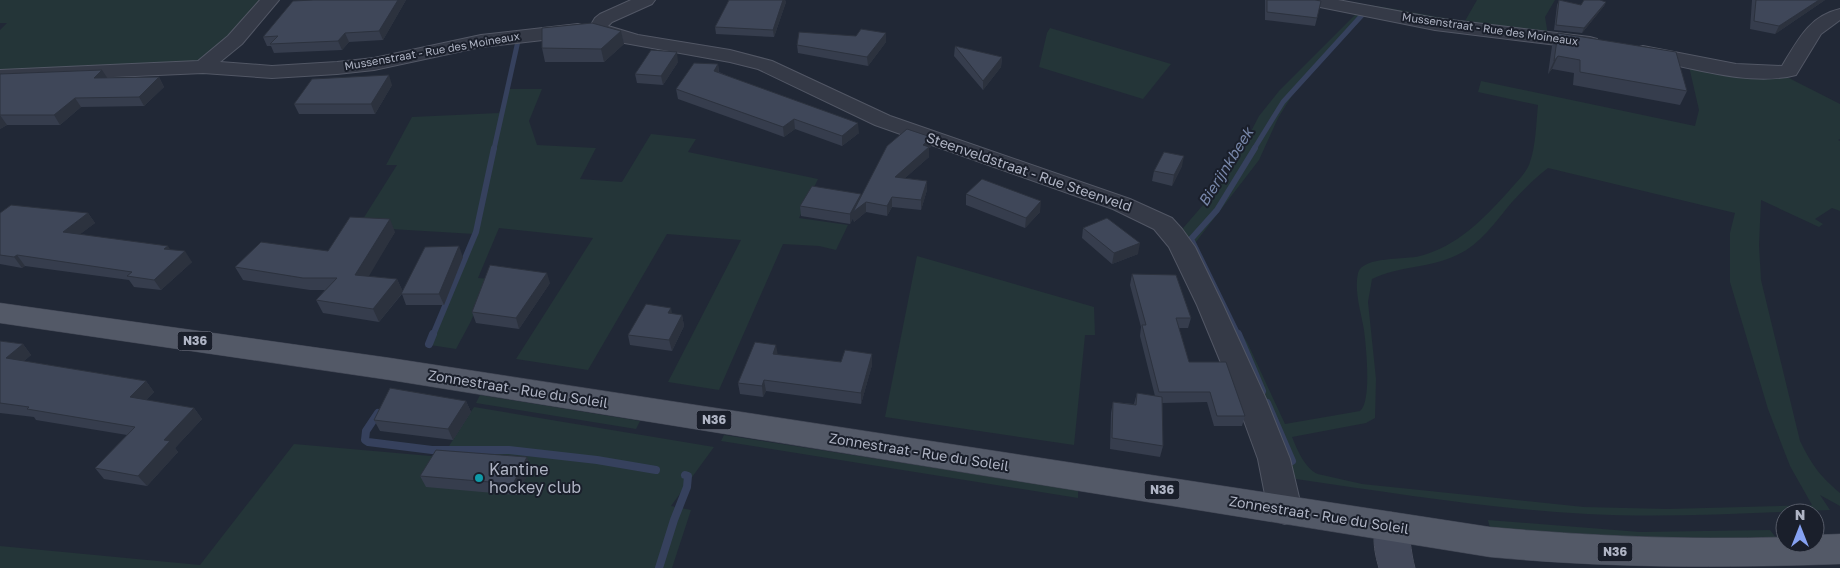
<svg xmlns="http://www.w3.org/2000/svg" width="1840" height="568" font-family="'Golos Text',sans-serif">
  <rect width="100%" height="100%" fill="#212836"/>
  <!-- green -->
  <path fill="#243538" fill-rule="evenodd" d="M0 0H266L205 61 0 72V30L7 23H0Z
    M1477 0H1555L1545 17 1548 35 1442 23 1341 3C1382 4 1424 16 1465 21Z
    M1351 9 1367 13 1293 94 1278 118 1259 160 1192 247 1178 234 1228 176 1259 116 1279 91 1355 15Z
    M1050 28 1171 64 1143 99 1039 67 1047 33Z
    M1688 62 1785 76 1840 104V139L1838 140 1840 141V211L1832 208 1815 219 1823 224 1819 227 1761 200 1759 245 1761 280 1800 441C1812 465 1819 475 1840 493V506L1820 495 1830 510C1749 513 1668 518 1588 514 1490 509 1393 493 1296 479L1284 459 1194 253 1200 254 1230 317 1247 342 1285 424 1360 411C1372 402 1366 345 1364 330 1361 312 1354 291 1358 273 1363 256 1405 260 1420 256 1458 246 1482 220 1508 192 1515 183 1527 173 1530 162 1536 144 1536 124 1538 105L1478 92 1481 81 1695 126 1699 110ZM1548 168 1735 213 1730 233V282L1768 409 1790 466 1812 505 1668 509 1584 507 1362 484 1318 474C1305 469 1297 449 1292 437L1366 423 1375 418 1376 379 1368 302 1372 279C1399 266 1430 268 1457 255 1481 244 1495 222 1512 202 1523 190 1535 178 1548 168Z
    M509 89H542L529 121 537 145 596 148 580 179 622 182 651 134 696 139 688 152 818 179 799 218 848 225 836 250 819 246 783 244 719 390 668 382 741 240 667 234 588 370 516 359 593 238 499 228 478 278 488 279 471 321 456 349 430 345 474 234 358 227 397 165H386L412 117 499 113Z
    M917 256 1094 307 1095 335H1085L1074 445 885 417Z
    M480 395 640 421 636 429 476 403Z
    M474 407 714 447 671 506 691 510 672 568H0V546L200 565 294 444 442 457Z
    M724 435 1078 490V498L721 441Z
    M1488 520 1640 532 1770 530 1777 539 1590 538 1490 528Z"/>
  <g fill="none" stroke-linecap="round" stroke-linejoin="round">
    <!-- stream-far2 -->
    <path stroke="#36415d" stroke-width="5" d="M494 149 518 41
      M1254 149 1283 102 1363 14"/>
    <!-- stream-far1 -->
    <path stroke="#36415d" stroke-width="6" d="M433 335 476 232 494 148
      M1238 335 1191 239 1217 210 1255 148"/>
    <!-- stream -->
    <path stroke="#36415d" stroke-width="8" d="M1238 334 1262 391
      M429 344 433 334
      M1267 403 1292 461
      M378 413 366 431 365 440 368 442 432 450H509L597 460 656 470
      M659 568 674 520 687 487 688 476 685 475"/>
    <!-- street casing -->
    <g stroke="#525765" stroke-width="2">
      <path id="street" d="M260 0H279L242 44 220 62 272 66 337 62 374 58 481 35 578 24 585 26 587 30 585 34 578 36 481 47 374 70 337 74 272 78 203 73 0 82V70L198 61 228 36Z
        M631 0H655L652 4 612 22 608 26 638 35 730 50 772 61 890 116 1130 199 1172 218 1182 229 1195 247 1223 305 1266 399 1290 459 1302 510 1297 520 1285 524 1273 520 1268 510 1258 459 1236 399 1197 305 1169 247 1154 229 1113 209 875 125 758 69 730 62 619 42 599 36 589 28 595 18 600 14Z
        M1301 0H1338L1435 18 1590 37 1597 39 1599 43 1597 47 1590 49 1435 30 1310 5 1304 4Z
        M1840 9V20L1821 34 1796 75C1750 87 1689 67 1643 58L1636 56 1633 52 1636 48 1643 46 1736 64 1782 66C1798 40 1809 16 1840 9Z"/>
    </g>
    <!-- secondary casing -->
    <g stroke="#525765" stroke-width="1">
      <path id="secondary" d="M1391 512 1403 517C1411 533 1410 551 1415 568H1379C1374 551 1371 533 1379 517Z"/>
    </g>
    <!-- primary casing -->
    <g stroke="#3e4351" stroke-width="1">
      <path id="primary" d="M0 303 390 358 1490 527C1588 536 1686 540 1785 537V543H1815V535L1840 534V564C1723 568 1606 568 1490 557L390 380 0 323Z"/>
    </g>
    <!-- street -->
    <use href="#street" fill="#353a47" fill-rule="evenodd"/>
    <!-- secondary -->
    <use href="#secondary" fill="#43495a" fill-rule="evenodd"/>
    <!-- primary -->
    <use href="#primary" fill="#535967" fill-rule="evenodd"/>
  </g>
  <!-- wall -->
  <path fill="#363d4d" d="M313 0H406L383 40 349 42 342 50 274 53 271 46H267L263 37Z
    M729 0H785L786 2 774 37 716 34 715 27Z
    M1265 0H1315L1317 18 1315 26 1265 20Z
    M1559 0 1581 5 1606 2 1604 6 1582 33 1554 30 1557 5Z
    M1752 0H1825L1775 34 1750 29Z
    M621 31 624 44 604 62H545L542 48Z
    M1558 33 1687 91 1680 105 1573 85 1574 73 1552 69 1548 74 1552 46Z
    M886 42 868 66 798 53 797 45Z
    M955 46 1002 57 1001 67 983 90 954 56Z
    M678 62 663 85 637 83 635 74Z
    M718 64 719 72 859 133 842 146 795 129 784 137 678 99 676 89Z
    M0 74 107 78 159 77 164 87 144 106 81 107 60 125H7L0 129Z
    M392 85 375 114H299L294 104Z
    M931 137V147L929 148V157L905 178 927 181V190L921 210 892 207 887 216 866 212 854 222 853 218 850 224 801 216 800 206 861 197Z
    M1182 166 1172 186 1152 181 1154 171Z
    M966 194 1040 212 1025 228 966 205Z
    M0 213H88L95 223 80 234 170 250 192 262 161 290 134 287 129 280 25 266 22 268 0 264Z
    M1083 228 1138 254 1112 264 1082 238Z
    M395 232 368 276 397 279 403 292 463 257 444 305H406L402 294 379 322 323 313 316 300 325 290H310L243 280 235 267 328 251Z
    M1132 274 1191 318 1188 328H1179L1189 362 1245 416 1242 426H1214L1207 402 1162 403 1163 446 1160 457 1110 449 1111 413 1113 402 1134 404 1137 393 1155 396 1140 336 1141 327 1130 285Z
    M550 283 519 329 476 323 472 312Z
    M682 315 684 326 672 351 630 345 628 335Z
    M0 341 23 344 31 355 24 361 146 381 154 392 146 400 194 408 202 419 175 448 178 452 147 486 104 479 95 468 127 435 36 420 34 417 0 413Z
    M872 354V365L861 404 766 391 763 397 740 394 738 383 778 355 841 362Z
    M466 401 471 412 453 440 380 431 374 420Z
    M531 468 517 495 426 487 420 476Z"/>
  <!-- shaded-wall -->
  <path fill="#2c323e" d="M398 0H406L383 40 379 31Z
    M783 0H785L786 2 774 37 773 30Z
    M1819 0H1825L1775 34 1779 26Z
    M1606 2 1604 6 1582 33 1584 28Z
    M621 31 624 44 604 62 601 49Z
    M345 33 349 42 342 50 338 41Z
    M886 33V42L868 66 867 57Z
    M677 52 678 62 663 85 661 76Z
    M1558 56 1552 69 1548 74 1554 61Z
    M1002 57 1001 67 983 90V81Z
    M718 64 719 74 714 71Z
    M102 70 108 79 94 78Z
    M389 75 392 85 375 114 371 104Z
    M159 77 164 87 144 106 139 97Z
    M75 98 81 107 60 125 54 115Z
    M0 115 7 125 0 129Z
    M794 119 795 129 784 137 783 127Z
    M858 123 859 133 842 146V136Z
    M931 137V147L929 148V157L895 187V177L923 145Z
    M1184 156 1182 166 1172 186 1174 175Z
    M927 181V190L921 210V200Z
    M861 194V204L866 202V212L854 222 853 218 850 224V214Z
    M892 197V207L887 216V206Z
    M1041 201 1040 212 1025 228 1026 218Z
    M88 213 95 223 70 242 63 232Z
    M390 219 395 232 362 288 355 275Z
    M1140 243 1138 254 1112 264 1114 253Z
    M168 246 174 256 164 249Z
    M459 246 463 257 444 305 439 294Z
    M185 251 192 262 161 290 154 280Z
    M17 255 25 266 22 268 14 257Z
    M547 273 550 283 519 329 516 318Z
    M397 279 403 292 379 322 373 309Z
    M671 308 673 318 668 313Z
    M682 315 684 326 672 351 669 340Z
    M23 344 31 355 15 369 6 358Z
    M776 345 778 356 773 354Z
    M872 354V365L861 404V393Z
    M764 380 766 391 763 397 762 386Z
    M146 381 154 392 138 408 130 397Z
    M466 401 471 412 453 440 448 429Z
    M194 408 202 419 175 448 178 452 147 486 138 476 164 440Z
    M527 457 531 468 517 495 513 484Z"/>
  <!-- building -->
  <path fill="#3f4759" stroke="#2c323e" d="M313 0H398L379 31 345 33 338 41 270 44 278 36 263 37 293 1Z
    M729 0H783L773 30 715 27Z
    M1267 0H1315L1321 1 1317 18 1267 12Z
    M1559 0 1581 5 1584 0H1600L1606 2 1584 28 1556 25Z
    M1756 0H1819L1779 26 1754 21Z
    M592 23 621 31 601 49 542 48V28Z
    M861 29 886 33 867 57 797 45 799 32 856 36Z
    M1558 33 1676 52 1687 91 1580 72V60L1558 56 1554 61Z
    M955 46 1002 57 983 81Z
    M651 50 677 52 661 76 635 74Z
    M694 63 718 64 714 71 858 123 842 136 794 119 783 127 676 89Z
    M102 70 94 78 159 77 139 97 75 98 54 115H0V74Z
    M389 75 371 104H294L312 79Z
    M907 129 931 137 923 145 929 147 895 177 927 181 921 200 892 197 887 206 866 202 853 212 887 146Z
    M1164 152 1184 156 1174 175 1154 171Z
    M982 179 1041 201 1026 218 966 194Z
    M812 186 861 194 850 214 800 206Z
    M11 205 88 213 63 232 168 246 164 249 185 251 154 280 127 276 132 272 17 255 14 257 0 255V213Z
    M350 217 390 219 355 275 397 279 373 309 316 300 337 278H303L235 267 261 242 328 251Z
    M1107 218 1140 243 1114 253 1083 228Z
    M459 246 439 294H401L425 247Z
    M490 265 547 273 516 318 472 312Z
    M1132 274 1176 275 1191 318H1176L1189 362H1226L1245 416H1217L1210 392H1159L1142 325H1146Z
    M646 304 671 308 668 313 682 315 669 340 628 335Z
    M0 341 23 344 6 358 146 381 130 397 194 408 164 440 170 441 138 476 95 468 135 427 27 409 29 407 0 403Z
    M755 342 776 345 773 354 841 362 845 350 872 354 861 393 764 380 762 386 738 383Z
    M390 388 466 401 448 429 374 420Z
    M1137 393 1162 397 1163 446 1112 438 1113 402 1136 405Z
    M436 450 527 457 513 484 420 476Z"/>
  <!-- markers -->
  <circle fill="#0f9aa8" stroke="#1a1f2b" stroke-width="2" cx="479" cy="478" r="5"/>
  <g text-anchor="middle" stroke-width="4" stroke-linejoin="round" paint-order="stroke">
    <!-- far-street labels -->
    <g font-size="11" fill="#afb4c4" stroke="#1a1f2b">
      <text transform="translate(1490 29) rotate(8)" y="4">Mussenstraat - Rue des Moineaux</text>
      <text transform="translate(432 51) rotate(-10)" y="4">Mussenstraat - Rue des Moineaux</text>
    </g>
    <!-- shield labels -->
    <g fill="#1a1f2b" stroke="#828796" stroke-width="1">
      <rect x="177.5" y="331.5" width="35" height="19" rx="4"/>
      <rect x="696.5" y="410.5" width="35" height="19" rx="4"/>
      <rect x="1144.5" y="480.5" width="35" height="19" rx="4"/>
      <rect x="1597.5" y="542.5" width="35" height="19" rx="4"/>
    </g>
    <g font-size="12" font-weight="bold" fill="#afb4c4">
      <text x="195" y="345">N36</text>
      <text x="714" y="424">N36</text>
      <text x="1162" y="494">N36</text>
      <text x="1615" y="556">N36</text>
    </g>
    <!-- street labels -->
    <g font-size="14" fill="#afb4c4" stroke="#1a1f2b">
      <text transform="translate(1029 172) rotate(19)" y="5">Steenveldstraat - Rue Steenveld</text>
      <text transform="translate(518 389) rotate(9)" y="5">Zonnestraat - Rue du Soleil</text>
      <text transform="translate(919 452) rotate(9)" y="5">Zonnestraat - Rue du Soleil</text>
      <text transform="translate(1319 515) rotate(9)" y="5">Zonnestraat - Rue du Soleil</text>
    </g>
    <!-- water labels -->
    <g font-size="15" font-style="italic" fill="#7887aa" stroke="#1a1f2b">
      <text transform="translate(1226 167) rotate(-58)" y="5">Bierijnkbeek</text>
    </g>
    <!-- near-poi labels -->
    <g font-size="16" fill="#afb4c4" stroke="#1a1f2b" text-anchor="start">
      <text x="489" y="475">Kantine<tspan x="489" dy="18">hockey club</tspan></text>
    </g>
  </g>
  <!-- north arrow -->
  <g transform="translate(1800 528)"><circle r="24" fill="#1a1f2b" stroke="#565b68"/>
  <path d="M0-4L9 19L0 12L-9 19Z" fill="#86a2f2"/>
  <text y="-8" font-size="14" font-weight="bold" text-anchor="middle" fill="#afb4c4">N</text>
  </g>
</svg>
